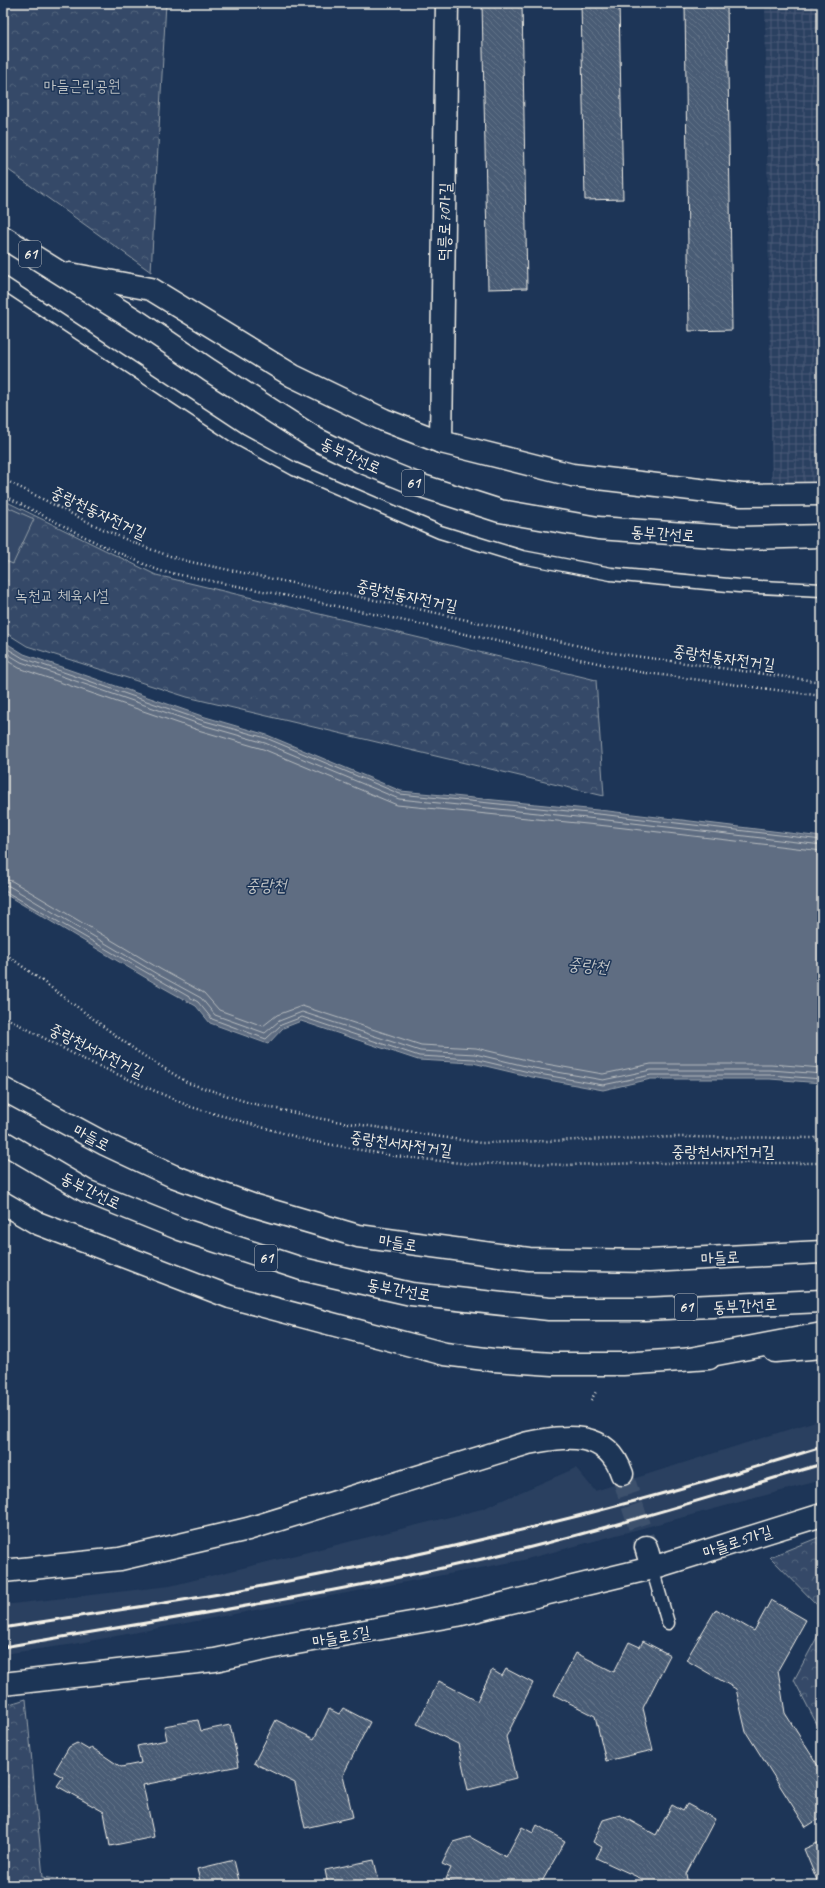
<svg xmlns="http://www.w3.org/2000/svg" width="825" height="1888" font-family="Caveat,'Poor Story',sans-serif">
  <defs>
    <pattern id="industrial-grid" width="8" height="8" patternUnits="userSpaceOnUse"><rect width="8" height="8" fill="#2a4060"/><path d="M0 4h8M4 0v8" fill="none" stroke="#4a5c77"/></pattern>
    <pattern id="forest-crowns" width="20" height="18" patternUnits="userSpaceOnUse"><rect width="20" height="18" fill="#354a67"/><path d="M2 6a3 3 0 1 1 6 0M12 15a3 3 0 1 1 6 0" fill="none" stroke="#53657d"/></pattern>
    <pattern id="building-back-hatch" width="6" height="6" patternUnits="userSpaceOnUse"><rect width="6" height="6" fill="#485b74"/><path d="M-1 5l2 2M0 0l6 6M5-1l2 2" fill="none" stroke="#637388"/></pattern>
  </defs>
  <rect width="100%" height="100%" fill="#1d3557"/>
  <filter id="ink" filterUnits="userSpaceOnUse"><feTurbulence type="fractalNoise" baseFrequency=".025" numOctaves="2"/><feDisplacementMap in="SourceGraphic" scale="8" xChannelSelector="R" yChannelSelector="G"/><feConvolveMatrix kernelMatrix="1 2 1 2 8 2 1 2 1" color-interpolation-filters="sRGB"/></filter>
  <g filter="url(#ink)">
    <!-- built -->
    <path fill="#2a4060" d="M822 1419V1480L523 1560 68 1645 3 1654V1605L170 1586 482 1509 576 1468 595 1491Z"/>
    <!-- industrial -->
    <path fill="url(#industrial-grid)" d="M765 3H822V502L772 499Z"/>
    <!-- forest -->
    <path fill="url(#forest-crowns)" stroke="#949ea8" d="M3 3H166L151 272 3 166Z
      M3 500 156 575 596 680 604 796 187 697 27 646 3 631Z
      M822 1536V1610L770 1557Z
      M822 1628V1734L794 1680Z
      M26 1699 43 1877 94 1885H3V1706Z"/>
    <!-- pitch -->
    <path fill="#354a67" stroke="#949ea8" d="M3 505 34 519 13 564 3 560Z"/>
    <!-- water -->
    <path fill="#5e6d82" stroke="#9aa2ab" d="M3 641 24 654 202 716 267 735 401 791 608 811 822 837V1083L770 1079H651L603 1090 532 1077 473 1063 418 1060 301 1021 283 1028 268 1044 210 1023 196 1006 153 982 3 893Z"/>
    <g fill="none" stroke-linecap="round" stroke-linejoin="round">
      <!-- shore -->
      <path stroke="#b8bcbf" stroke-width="1" d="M3 646 23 658 201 720 266 738 400 794 608 815 822 840
        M3 651 21 662 199 724 265 743 399 799 607 820 822 845
        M3 658 19 668 198 730 263 749 397 805 607 826 822 851
        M3 879 12 881 160 969 204 993 219 1010 263 1026 277 1015 302 1006 421 1045 476 1048 535 1062 603 1074 651 1064H771L822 1068
        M3 885 9 886 157 974 201 998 215 1015 265 1033 279 1021 302 1012 420 1051 475 1054 534 1068 603 1080 651 1070H771L822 1074
        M3 890 198 1002 212 1019 266 1039 281 1025 302 1017 419 1056 474 1059 533 1073 603 1085 651 1075H770L822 1079"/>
    </g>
    <!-- building -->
    <path fill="url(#building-back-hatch)" stroke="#f4f1e8" d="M482 3H522L527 288 488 289Z
      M581 3H619L623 199 585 200Z
      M685 3H727L732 330 689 331Z
      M771 1600 806 1620 778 1670 785 1713 822 1772V1817L806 1827 746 1732 736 1689 686 1660 716 1609 754 1631Z
      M643 1641 670 1655 643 1708 653 1750 606 1761 595 1716 554 1695 576 1653 614 1672 629 1642 640 1647Z
      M506 1669 533 1683 506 1737 516 1778 468 1790 458 1744 417 1724 439 1681 477 1701 492 1670 502 1676Z
      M343 1708 370 1722 343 1775 353 1817 305 1828 295 1783 254 1763 276 1720 314 1739 329 1709 339 1714Z
      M198 1720 201 1731 230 1725 239 1766 143 1785 154 1837 110 1846 104 1812 57 1786 63 1777 54 1772 69 1747 77 1743 89 1750 91 1747 121 1767 141 1763 137 1746 167 1740 164 1726Z
      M687 1804 715 1819 686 1874 688 1885H643L642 1879 596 1858 602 1847 593 1842 603 1820 620 1815 656 1835 672 1805 683 1811Z
      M537 1825 565 1841 540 1885H458L446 1879 451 1868 442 1864 453 1842 470 1837 506 1857 522 1827 533 1833Z
      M822 1841V1885H819L804 1849Z
      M234 1860 240 1885H201L197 1869Z
      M374 1860 380 1885H328L325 1870Z"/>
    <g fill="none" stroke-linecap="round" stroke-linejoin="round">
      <!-- street-tunnel -->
      <path stroke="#3d516d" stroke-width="22" stroke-dasharray="22 11" stroke-linecap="butt" d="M622 1474 646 1547"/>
      <!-- lane casing -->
      <g stroke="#f4f1e8" stroke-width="15">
        <path id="lane" d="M3 283 239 439 294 469 440 532 522 557 611 574 739 586 822 590
          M652 1568 668 1623"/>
      </g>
      <!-- street casing -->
      <g stroke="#f4f1e8" stroke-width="25">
        <path id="street" d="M441 442 447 3
          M652 1568 822 1515
          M3 1571 120 1559 248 1529 528 1443C565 1436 607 1429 622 1474
          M3 1684 215 1660 279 1646 457 1615 652 1568 646 1547"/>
      </g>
      <!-- secondary casing -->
      <g stroke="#f4f1e8" stroke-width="25">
        <path id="secondary" d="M3 1089 105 1144 173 1176 252 1205 358 1236 529 1259 649 1261 822 1252
          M3 1203 37 1223 230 1297 445 1354 493 1360 553 1364H623L709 1358
          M775 1351 822 1347"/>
      </g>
      <!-- highway casing -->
      <g stroke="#f4f1e8" stroke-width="25">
        <path id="highway" d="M3 237 140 323 209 370 316 439 360 461 419 485 500 511 598 528 743 538 822 536
          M70 274 151 289 293 376 384 420 441 442 572 475 742 495 822 494
          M3 1142 86 1191 180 1229 302 1269 411 1294 549 1309H644L822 1301
          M690 1359 822 1334"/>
      </g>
      <!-- path -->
      <path stroke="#f4f1e8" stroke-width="2.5" stroke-dasharray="1 3" stroke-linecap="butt" d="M3 479C64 509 125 545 191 562L432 612 606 652 822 682
        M3 495 101 545 160 571 304 599 639 672 822 696
        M3 952 138 1052 188 1083 250 1103 322 1119 481 1143 678 1137 822 1138
        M3 1016 83 1059 191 1107 311 1141 394 1156 470 1164 527 1163 564 1165 650 1163H822
        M591 1400 597 1390"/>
      <!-- lane -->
      <use href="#lane" stroke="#1d3557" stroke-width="12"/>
      <!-- street -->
      <use href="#street" stroke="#1d3557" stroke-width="22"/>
      <!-- secondary -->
      <use href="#secondary" stroke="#1d3557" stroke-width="22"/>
      <!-- highway -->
      <use href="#highway" stroke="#1d3557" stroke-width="22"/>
      <!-- rail -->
      <path stroke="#f4f1e8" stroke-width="3" d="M3 1628C81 1615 159 1605 236 1591 432 1555 631 1506 822 1447
        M3 1647C155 1621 309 1598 460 1564 582 1537 702 1499 822 1464"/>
    </g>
  </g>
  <g text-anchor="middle" stroke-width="3" stroke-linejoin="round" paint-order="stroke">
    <!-- shield labels -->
    <g fill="#1d3557" stroke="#b4b9bc" stroke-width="1">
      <rect x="19" y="241" width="22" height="26" rx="3"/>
      <rect x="402" y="470" width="22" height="26" rx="3"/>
      <rect x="255" y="1245" width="22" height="26" rx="3"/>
      <rect x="675" y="1294" width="22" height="26" rx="3"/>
    </g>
    <g font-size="15" font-weight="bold" fill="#f4f1e8">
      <text x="30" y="259">61</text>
      <text x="413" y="488">61</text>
      <text x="266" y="1263">61</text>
      <text x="686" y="1312">61</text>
    </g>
    <!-- park labels -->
    <g font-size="16" fill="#bbbfc1" stroke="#1d3557">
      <text x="82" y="91">마들근린공원</text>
      <text x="62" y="601">녹천교 체육시설</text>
    </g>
    <!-- street labels -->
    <g font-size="16" fill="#f4f1e8" stroke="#1d3557">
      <text transform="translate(444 222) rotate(-89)" y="6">덕릉로70가길</text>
      <text transform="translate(351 455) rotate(25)" y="6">동부간선로</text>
      <text transform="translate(99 512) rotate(25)" y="6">중랑천동자전거길</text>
      <text transform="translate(663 533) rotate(4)" y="6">동부간선로</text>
      <text transform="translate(407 595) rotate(12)" y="6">중랑천동자전거길</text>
      <text transform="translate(724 657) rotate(8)" y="6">중랑천동자전거길</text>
      <text transform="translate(97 1050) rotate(26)" y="6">중랑천서자전거길</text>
      <text transform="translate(92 1137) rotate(28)" y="6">마들로</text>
      <text transform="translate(401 1143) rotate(8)" y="6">중랑천서자전거길</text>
      <text x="723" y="1157">중랑천서자전거길</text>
      <text transform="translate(91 1190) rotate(26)" y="6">동부간선로</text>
      <text transform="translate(398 1242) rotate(9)" y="6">마들로</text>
      <text transform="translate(720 1257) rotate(-3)" y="6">마들로</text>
      <text transform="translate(399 1289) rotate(10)" y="6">동부간선로</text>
      <text transform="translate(745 1305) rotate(-3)" y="6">동부간선로</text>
      <text transform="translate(737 1541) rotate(-18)" y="6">마들로5가길</text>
      <text transform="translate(341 1636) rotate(-10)" y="6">마들로5길</text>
    </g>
    <!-- water labels -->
    <g font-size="17" font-style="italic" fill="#c0c3c4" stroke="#1d3557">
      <text x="266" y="891">중랑천</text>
      <text transform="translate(588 965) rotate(5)" y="6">중랑천</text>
    </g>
  </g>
  <!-- margin -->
  <rect width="825" height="1888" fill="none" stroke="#1d3557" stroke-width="16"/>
  <rect x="8" y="8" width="809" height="1872" fill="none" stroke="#f4f1e8" stroke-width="1.5" filter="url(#ink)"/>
</svg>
